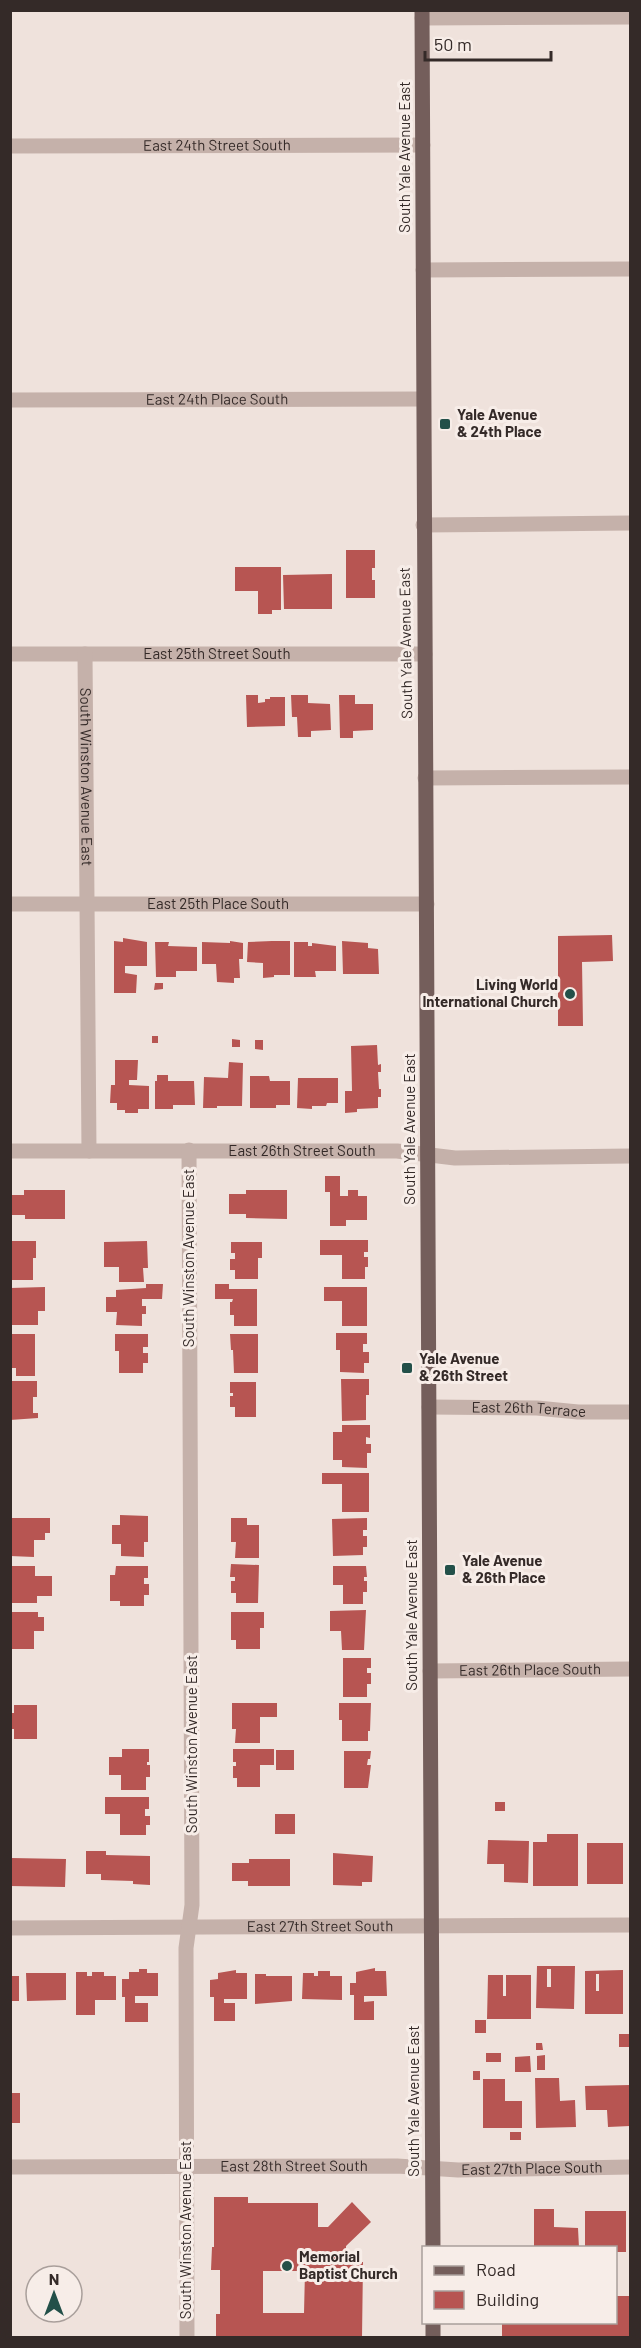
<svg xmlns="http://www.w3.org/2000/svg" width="641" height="2348" font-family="Barlow,sans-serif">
  <rect width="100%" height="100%" fill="#efe2dc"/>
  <!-- building -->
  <path fill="#b75552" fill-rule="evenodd" d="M346 550H375V568H372V580H375V598H346Z
    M235 567H281V610H272V614H258V591H235Z
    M332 574V609H284L283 575Z
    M246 695H258V703L265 702V699H270V697H285V726L247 727Z
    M291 695H308V703L330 704 331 730 311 731V737H298L297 717H292Z
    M339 695H355V704H373V730L353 731V738H340Z
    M612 935 613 961 582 962 583 1026H558V936Z
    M123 938 147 942V966H125V973L137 975 136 993H114V941L123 942Z
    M230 941 243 943V959H239L240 978H234V983L217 982 216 964H202V942L230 943Z
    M272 941H290V975H274V977L263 978V963L247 962 248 942Z
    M342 941 368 943V948L378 949 379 974H343Z
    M155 942H169L168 946 197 947V971H176V977H156Z
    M294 942H308V946H312V943L336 946V971H315L316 977H294Z
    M155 983H163V989L154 990Z
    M152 1036H158V1043H152Z
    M232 1039 240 1040V1047H232Z
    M255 1040H263V1050L255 1049Z
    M377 1045 378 1065 381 1064V1072H378L379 1089H381V1097H378V1108L357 1109V1112L345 1113V1091H352L351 1046Z
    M115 1060H138L137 1080H129V1085L149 1086V1109H138V1113H125V1110H117V1103H110L111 1085H115Z
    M229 1062 243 1063 242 1106H217V1108H203L204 1077 228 1078Z
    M157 1075H168V1081H194L195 1105H173V1109H155V1081H157Z
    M250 1076H269L270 1081H290V1105H276V1108H250Z
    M298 1078H338V1103H327L326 1106H312V1109L297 1108Z
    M325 1176H340V1196H348V1190H358V1196H367V1220H346V1226H330V1192H325Z
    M24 1190H65V1219H25V1215H10V1195H24Z
    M246 1190H287V1219L246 1218V1214H229V1194H246Z
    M320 1240H368V1252H364V1257H368V1267H365V1279H342V1255H320Z
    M10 1241H36V1258H33V1280H10Z
    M147 1241 148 1268H143L144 1282H119V1267H104V1242Z
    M231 1242H262V1258H258V1279H235V1270H230V1259H235V1253H231Z
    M146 1284H163L162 1299H142V1306H146V1314H142V1326L116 1325 117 1312H106V1297H116V1290L146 1288Z
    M215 1284H229V1289H257V1326H234V1315H230V1302H232L233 1299H215Z
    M45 1287V1311H38V1325H10V1288Z
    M324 1287H367V1326H342V1301H324Z
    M336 1333H367V1344H363V1352H369V1363H364V1373L340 1372V1350H336Z
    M10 1334H35V1376H16V1368H11Z
    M115 1334H148V1347H143V1353H148V1363H143V1373H119V1351H115Z
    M230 1334H258V1373H234L233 1350H231Z
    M341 1379H369V1395H366V1420L342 1421Z
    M10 1381H37V1397H33V1413H38V1418L10 1420Z
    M230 1382H256V1417H235V1407H230V1396H233V1393H230Z
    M342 1425H370V1438L366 1437V1444H371V1453H367V1468L342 1467V1460H333V1432H342Z
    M322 1473H369V1512H342V1484H322Z
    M120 1515 148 1516V1542H144V1557L121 1556V1544H112V1525H120Z
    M10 1518H50V1533H45V1540H34V1557L10 1556Z
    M231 1518H247V1525H259V1558H235L236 1542H231Z
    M367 1518V1530H363V1536H367V1547H363V1555L333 1556 332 1519Z
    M231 1564 259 1565 258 1603H236V1593H231V1581H235V1577H230Z
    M10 1566H35V1576H52V1596H37V1603H11Z
    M116 1566H148V1578H144V1584H149V1595H144V1606H120V1601H110V1575H115Z
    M333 1566H366L367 1577H364V1581H367V1592H363V1604H343V1585H333Z
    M366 1610 364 1650H342L341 1631H330V1611Z
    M10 1612H38V1617H44V1631H34V1649H10Z
    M231 1612H264V1628H260V1649H236V1640H231Z
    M343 1658H371V1668H367V1673H371V1684H367V1697H343Z
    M232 1703H277V1717H260V1743H235L236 1729H232Z
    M339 1703H371L370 1731H368V1741H342V1720H339Z
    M14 1705H37V1739H14V1729H10V1713H14Z
    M122 1749H149V1762H147V1765H150V1777H146V1790H121V1775H109V1757H122Z
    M233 1749H274V1765H260V1787H237V1778H233V1766H236V1762H233Z
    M276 1750H294V1770H276Z
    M344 1751H371L370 1759H368L367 1765H371L368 1788H344Z
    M105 1797H149V1809H145V1816H150V1825H146V1835H120V1814H105Z
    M495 1802H505V1811H495Z
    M275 1814H295V1834H275Z
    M547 1834H578V1886H533V1842H547Z
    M488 1840 529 1841 528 1883 504 1882V1864H487Z
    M587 1843H623V1884H587Z
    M86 1851H106V1855L150 1856V1885L133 1884V1881L101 1880V1874H86Z
    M333 1853 373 1856 372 1882H362V1886L333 1885Z
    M11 1858 66 1859 65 1887 10 1886Z
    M249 1859H290V1886H248V1881H232V1863H249Z
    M537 1966H575L574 2009 536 2008ZM547 1969H551V1987H547Z
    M375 1968V1971H386L387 1996H364V2002L374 2001V2020H354V1995H350V1983H356V1972Z
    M139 1969H147V1973H158V1996H135V2003H148V2022H125V1997H122V1979H129V1972H139Z
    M236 1970V1973H247V1999H224V2003H235V2021H214V1997H210V1980L218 1979V1973Z
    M623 1970V2014H585V1971ZM596 1974H599V1991H596Z
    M318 1971H330V1976H342V2000L302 1999 303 1973H314V1976H318Z
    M76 1972H87V1976H92V1972H104V1976H116V2000H95V2015H76Z
    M26 1973H66V2000L27 2001Z
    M255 1974H266V1976H292V2001L255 2004Z
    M488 1975H503V1996H506V1975H531V2019H487Z
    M10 1976H19V2001H10Z
    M475 2020H486V2033H475Z
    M619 2034H630V2047H619Z
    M536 2043H542L543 2050H536Z
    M486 2053H501V2062H486Z
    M545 2055V2070H537V2056Z
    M530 2056 531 2072H515V2057Z
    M473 2071H480V2080H473Z
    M535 2078H559L560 2101 575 2100 576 2127 536 2128Z
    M483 2079H505V2101H522V2128H483Z
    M630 2085V2126L608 2127 607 2110H586L585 2086Z
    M10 2093H20V2123H10Z
    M510 2132H521V2140H510Z
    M214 2197H248V2203H318V2227H328L352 2202 371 2222 346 2246V2252H355V2262H363L362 2338H216V2314H220V2270H211L212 2247H214ZM263 2271H305L304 2313H263Z
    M534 2209H554V2227L578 2228 579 2248H534Z
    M585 2211H626V2252H616V2248H585Z
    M616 2296H630V2338H502V2322H616Z"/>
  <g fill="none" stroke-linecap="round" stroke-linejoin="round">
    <!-- minor -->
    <g stroke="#c5b1aa" stroke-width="15">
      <path d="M422 18 630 17"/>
      <path id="s1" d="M10 146 423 145"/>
      <path d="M423 270 630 269"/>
      <path id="s2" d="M10 400 423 399"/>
      <path d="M423 525 630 523"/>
      <path id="s3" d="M10 654H425"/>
      <path id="s4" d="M85 654 89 1151"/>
      <path d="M425 778 630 777"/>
      <path id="s5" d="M10 904H427"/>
      <path id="s6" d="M10 1151H397L455 1158 630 1156"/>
      <path id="s7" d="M429 1407 537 1408 578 1412H630"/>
      <path id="s8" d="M430 1671 630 1669"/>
      <path id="s9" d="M10 1928 630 1925"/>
      <path id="s10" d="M10 2167 397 2166 458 2170 630 2167"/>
      <path d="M187 2338 186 1948 192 1905 189 1150"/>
    </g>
    <!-- major -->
    <path stroke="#745e5b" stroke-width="15" d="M422 10 433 2248
      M433 2322V2338"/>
  </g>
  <!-- markers -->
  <g fill="#235049" stroke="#f7ede8" stroke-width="2">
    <rect x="439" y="418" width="12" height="12" rx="3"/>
    <circle cx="570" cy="994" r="6"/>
    <rect x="401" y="1362" width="12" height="12" rx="3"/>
    <rect x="444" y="1564" width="12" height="12" rx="3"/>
    <circle cx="287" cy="2266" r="6"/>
  </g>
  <g text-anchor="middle" stroke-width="6" stroke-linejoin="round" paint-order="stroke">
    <!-- street labels -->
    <g font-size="15" fill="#342a28" stroke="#f7ede8">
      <text dy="5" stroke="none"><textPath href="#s1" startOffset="207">East 24th Street South</textPath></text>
      <text transform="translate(405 157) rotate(-90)" y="5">South Yale Avenue East</text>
      <text dy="5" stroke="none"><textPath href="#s2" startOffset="207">East 24th Place South</textPath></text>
      <text transform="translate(406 643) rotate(-91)" y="5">South Yale Avenue East</text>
      <text dy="5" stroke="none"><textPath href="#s3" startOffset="207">East 25th Street South</textPath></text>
      <text dy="5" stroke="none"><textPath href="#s4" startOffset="123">South Winston Avenue East</textPath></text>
      <text dy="5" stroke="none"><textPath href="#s5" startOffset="208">East 25th Place South</textPath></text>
      <text transform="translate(410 1129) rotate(-90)" y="5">South Yale Avenue East</text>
      <text dy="5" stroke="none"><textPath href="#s6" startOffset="292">East 26th Street South</textPath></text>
      <text transform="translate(189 1258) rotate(-90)" y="5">South Winston Avenue East</text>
      <text dy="5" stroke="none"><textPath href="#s7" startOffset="100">East 26th Terrace</textPath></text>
      <text transform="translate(412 1615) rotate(-90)" y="5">South Yale Avenue East</text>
      <text dy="5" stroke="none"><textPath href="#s8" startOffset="100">East 26th Place South</textPath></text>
      <text transform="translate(192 1744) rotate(-90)" y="5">South Winston Avenue East</text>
      <text dy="5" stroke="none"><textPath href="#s9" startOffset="310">East 27th Street South</textPath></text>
      <text transform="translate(414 2101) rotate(-90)" y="5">South Yale Avenue East</text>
      <text dy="5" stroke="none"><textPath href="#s10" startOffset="284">East 28th Street South</textPath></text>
      <text dy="5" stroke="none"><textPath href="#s10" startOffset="522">East 27th Place South</textPath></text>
      <text transform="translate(186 2230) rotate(-90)" y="5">South Winston Avenue East</text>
    </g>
    <!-- poi labels -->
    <g font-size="15" font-weight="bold" fill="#342a28" stroke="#f7ede8" text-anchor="start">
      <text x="457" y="420">Yale Avenue<tspan x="457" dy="17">&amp; 24th Place</tspan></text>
      <text x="558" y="990" text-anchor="end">Living World<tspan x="558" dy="17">International Church</tspan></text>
      <text x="419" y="1364">Yale Avenue<tspan x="419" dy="17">&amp; 26th Street</tspan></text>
      <text x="462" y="1566">Yale Avenue<tspan x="462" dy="17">&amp; 26th Place</tspan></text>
      <text x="299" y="2262">Memorial<tspan x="299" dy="17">Baptist Church</tspan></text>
    </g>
  </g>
  <!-- border -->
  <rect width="641" height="2348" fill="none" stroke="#342a28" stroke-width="24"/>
  <!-- legend -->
  <rect x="422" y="2246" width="195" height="78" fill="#f7ede8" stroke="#a99f9b" stroke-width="1.5"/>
  <rect x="434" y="2266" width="30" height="9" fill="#745e5b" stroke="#a99f9b" stroke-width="1.5"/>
  <text x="476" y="2276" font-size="18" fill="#342a28">Road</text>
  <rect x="434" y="2291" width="30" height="18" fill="#b75552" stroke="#a99f9b" stroke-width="1.5"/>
  <text x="476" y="2306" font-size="18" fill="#342a28">Building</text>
  <!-- north arrow -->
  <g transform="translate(54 2294)"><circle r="28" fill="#f7ede8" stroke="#a99f9b" stroke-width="1.5"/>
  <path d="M0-4.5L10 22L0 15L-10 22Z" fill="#235049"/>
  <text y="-9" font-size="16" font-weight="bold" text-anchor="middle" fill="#342a28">N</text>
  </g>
  <!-- scale -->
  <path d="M425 51v9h126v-9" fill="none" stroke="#342a28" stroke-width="3"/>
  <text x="434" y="51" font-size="18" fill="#342a28" stroke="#f7ede8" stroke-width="4.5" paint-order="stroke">50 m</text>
</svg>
